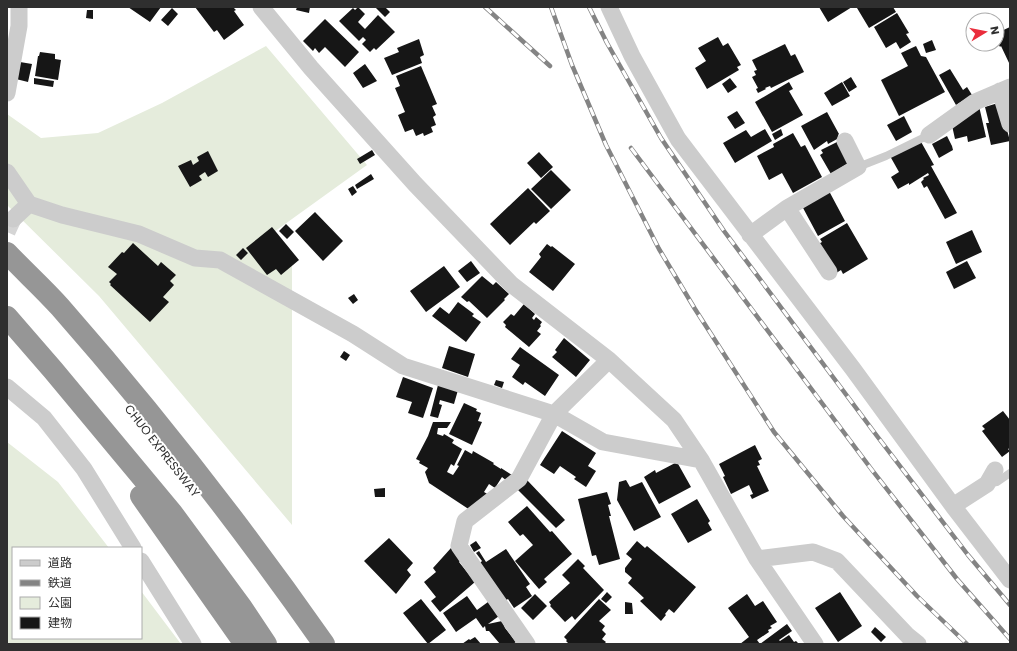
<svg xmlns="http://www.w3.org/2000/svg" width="1017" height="651" font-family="Poppins,'Noto Sans JP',sans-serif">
  <rect width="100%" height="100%" fill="#fff"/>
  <!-- green -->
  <path fill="#e5ecdc" d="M266 46 367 165 267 237 292 261V525L99 296 7 205V114L41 138 98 133 162 103Z
    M7 442 58 482 109 548H13V638H141V591L181 644H7Z"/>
  <!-- building -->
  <path fill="#161616" d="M128 7H161L150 22Z
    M195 7H233L236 10 234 11 244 25 224 40 217 30 214 32Z
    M297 7H310L309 13 296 10Z
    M358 7 365 14 358 22 365 29 378 15 395 32 376 50 374 48 370 52 362 44 366 40 363 37 359 41 339 21 353 8 355 10Z
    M375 7H385L390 12 385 17Z
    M819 7H852L828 22Z
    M859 7H893L896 12 869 28 857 8Z
    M172 8 178 14 168 26 161 20Z
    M87 10H93V19L86 18Z
    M897 13 909 33 906 34 911 42 900 49 896 42 886 48 874 27Z
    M325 19 359 52 345 67 325 47 319 53 315 48 313 51 303 41Z
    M1010 27V65L1001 46 1000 47 997 41V33Z
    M718 37 723 46 728 43 741 65 737 67 739 70 707 89 695 68 706 61 698 48Z
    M419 39 424 55 420 57 422 63 392 75 384 58 399 52 397 48Z
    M932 40 936 50 926 53 923 44Z
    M785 44 791 56 795 54 804 72 771 88 770 86 765 88 766 89 758 93 756 89 758 88 752 77 756 75 754 71 757 70 752 60Z
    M916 46 921 56 926 57 945 92 899 116 881 80 908 66 901 53Z
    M40 52 55 54V59L61 60 58 80 35 76 38 56H39Z
    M20 62 32 64 28 82 16 79Z
    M365 64 377 81 363 88 353 73Z
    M421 66 437 104 432 106 436 115 433 117 436 125 431 127 433 132 424 136 423 133 416 136 413 129 405 132 398 115 405 112 395 88 400 86 396 76Z
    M950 69 963 90 967 87 972 95 956 105 939 75Z
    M851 77 857 87 849 92 843 82Z
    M34 78 54 81 53 87 34 84Z
    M730 78 737 87 728 93 722 84Z
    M789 82 793 89 789 91 803 115 772 132 755 102Z
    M842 82 850 96 832 106 824 93Z
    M998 103 1004 119 1010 141 991 145 986 123H989L985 107Z
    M979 106 986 137 968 142 967 136 955 139 951 121Z
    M737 111 745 123 735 129 727 117Z
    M827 112 839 134 838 135 839 138 828 144 827 141 814 150 801 126Z
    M904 116 912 132 896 141 887 125Z
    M765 129 772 141 735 163 723 143 746 130 751 137Z
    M781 129 783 135 775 140 772 134Z
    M793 133 801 147 805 145 822 177 793 193 782 173 769 180 757 156 774 147 773 144Z
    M947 136 952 146 953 150 939 158 932 144Z
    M920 140 934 165 931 166 957 213 945 219 927 186 924 188 921 182 924 179 923 178 929 175 928 173 909 185V183L898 189 891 177 899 172 890 156Z
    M839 141 850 162 831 174 820 155 823 153 821 150Z
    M372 150 375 155 360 164 357 159Z
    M208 151 218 171 208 177 205 172 199 176 202 180 190 187 178 166 191 160 193 165 199 161 197 157Z
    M539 152 553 167 541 178 527 163Z
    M551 170 571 190 551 209 531 189Z
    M371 174 374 179 357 189 355 185Z
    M353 186 357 192 352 196 348 189Z
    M528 188 550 211 536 224 534 222 510 245 490 224Z
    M829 191 845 221 818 236 802 206Z
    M315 212 343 241 323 261 295 231Z
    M847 223 868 259 843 274 841 270 833 275 815 246 822 242 820 239Z
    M286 224 294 232 287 239 279 231Z
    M272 227 299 260 281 275 276 269 267 275 246 248Z
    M972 230 982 252 956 264 946 242Z
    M133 243 158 266 161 262 176 275 170 281 174 285 163 297 169 302 150 322 110 285 111 284 109 282 117 274 108 267 122 252 124 253Z
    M547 244 551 247 552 246 575 264 553 291 529 272 541 257 539 254Z
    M243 248 248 253 241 260 236 255Z
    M471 261 480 273 467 282 458 271Z
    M967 261 976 278 954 289 946 272Z
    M444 266 460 287 426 312 410 291Z
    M482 276 493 285 496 282 509 294 504 299 505 300 487 318 469 301 467 302 461 297Z
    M354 294 358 300 353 304 348 298Z
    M458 302 474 314 472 316 481 322 466 342 432 316 440 307 449 314Z
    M524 304 535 314 532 318 534 320 536 317 542 322 540 325 541 326 537 331 541 334 529 347 505 327 506 325 503 322 511 314 514 316Z
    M564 338 590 360 576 377 552 357 557 352 555 350Z
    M449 346 475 354 468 377 442 368Z
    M520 347 559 375 545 396 525 382 523 385 512 377 520 365 511 359Z
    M344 351 350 355 346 361 340 357Z
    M403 377 433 388 423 418 408 413 412 402 396 397Z
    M496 380 504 382 502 388 494 385Z
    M438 385 458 390 454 404 440 400 439 404 442 405 438 418 430 416Z
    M464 403 477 409 476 411 481 413 478 421 482 422 472 445 449 434Z
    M1003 411 1010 420V448L1008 449 1010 451 1002 457 982 431 985 429 982 426Z
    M433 422H451L447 428H438L437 434 443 436 444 434 454 440 452 443 462 449 454 466 451 464 447 472 453 475 459 466 457 465 465 450 472 454 473 451 494 463 493 464 501 469V468L512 475 507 481 502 477 495 488 489 484 484 492 489 495 470 510 429 483 425 472 428 468 419 463 420 461 416 459 428 436Z
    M562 431 596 453 588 466 596 471 586 487 574 479 576 477 560 466 554 474 540 465Z
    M755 445 762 459 758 461 760 465 757 466 769 491 752 499 750 495 753 494 749 485 731 494 723 477 725 476 719 464Z
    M677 462 691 487 659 504 644 477 655 470 656 473Z
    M527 480 565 520 556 528 517 489Z
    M626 480 630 487 642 482 661 517 634 531 617 500 619 482Z
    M385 488V497H375L374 489Z
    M607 492 611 504 608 505 611 516H609L620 559 599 565 596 555 592 556 578 499Z
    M697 499 710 521 708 523 712 530 688 543 671 514Z
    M527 506 550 532 552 531 572 554 544 579 547 582 539 589 515 561 533 545 523 534 520 536 508 522Z
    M389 538 413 563 407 570 411 575 396 594 364 561Z
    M476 541 481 548 474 552 470 545Z
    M637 541 645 548 647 546 696 587 674 613 669 609 665 614 666 615 661 621 640 601 644 598 628 583 632 578 625 572V568L632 559 626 554Z
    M451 548 460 561 459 562 475 582 440 612 431 601 436 597 424 582 436 572 433 568Z
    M506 549 530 584 526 587 532 596 514 608 508 599 506 600 480 563 482 561 476 553 479 551 486 562Z
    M578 559 585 566 583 568 604 590 575 620 572 616 565 622 550 606 551 605 549 602 570 583 562 575Z
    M607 592 612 597 606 603 601 599Z
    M840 592 862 626 838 642 815 608Z
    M535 594 547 606 533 620 521 608Z
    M747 594 755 606 763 601 777 622 770 626 772 628 768 630 769 632 757 640 760 644H740L749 637 728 608Z
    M467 596 477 610 488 602 499 616 488 624 502 621 505 628 516 642 513 644H500L489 631H486L485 626 483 628 476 618 456 632 443 613Z
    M421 599 446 630 428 644 403 613Z
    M599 599 611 610 599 621 605 626 602 630 606 634 602 639 606 642 604 644H567L568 643 566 641 567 640 564 637Z
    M625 602 632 603 633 614H625Z
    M787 624 792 631 779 640 780 641 789 635 794 642 796 641 799 644H760Z
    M875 627 886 637 881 642 871 632Z
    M475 637 481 644H462L469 639 470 640Z"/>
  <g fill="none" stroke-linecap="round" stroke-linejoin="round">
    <!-- minor-tunnel -->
    <path stroke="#d5d5d5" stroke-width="17" stroke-dasharray="17 8" stroke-linecap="butt" d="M7 232 13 219"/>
    <!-- service -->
    <path stroke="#ccc" stroke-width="8" d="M858 167 886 156 929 135
      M990 483 997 482 1010 473"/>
    <!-- minor -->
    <path stroke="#ccc" stroke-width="17" d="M261 7 311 68 415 184 511 284 609 360 674 420 701 460 757 559 815 644
      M609 7 632 56 678 139 853 369 953 506 1010 580
      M1000 91 1010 124
      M7 93 19 26V7
      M929 135 975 102 1010 87
      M7 172 29 204 62 215 139 234 195 258 220 260 353 334 403 366 554 414 603 442 701 460
      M787 208 829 272
      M13 219 29 204
      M750 235 787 208 858 167 845 141
      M7 387 44 418 84 469 133 548
      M953 506 987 484 995 470
      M757 559 813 552 837 561 908 636 918 644
      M141 561 193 644
      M527 644 459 546 465 521 519 479 554 414 609 360"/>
    <!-- motorway -->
    <path stroke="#969696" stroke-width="22" d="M7 253C24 271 43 288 60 307 154 414 242 527 324 644
      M7 317 53 370 172 513 242 608 266 644
      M141 496 245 644"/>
    <!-- rail casing -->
    <g stroke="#848484" stroke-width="4.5">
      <path id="rail" d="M485 7 550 66
        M551 7 572 65 606 145 659 249 695 309 774 432 843 516 917 596 967 644
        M589 7 607 43 661 138 724 231 877 436 968 555 1010 605
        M631 148 872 470 957 579 1010 639"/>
    </g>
    <!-- rail -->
    <use href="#rail" stroke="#fff" stroke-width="3" stroke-dasharray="9" stroke-linecap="butt"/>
  </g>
  <g text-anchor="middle" stroke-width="4" stroke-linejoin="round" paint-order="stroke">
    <!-- street labels -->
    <g font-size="12" fill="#2f2f2f" stroke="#fff">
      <text transform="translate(162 451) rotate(52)" y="4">CHUO EXPRESSWAY</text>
    </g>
  </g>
  <!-- border -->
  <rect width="1017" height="651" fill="none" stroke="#2f2f2f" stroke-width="16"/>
  <!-- legend -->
  <rect x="12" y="547" width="130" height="92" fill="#ffffff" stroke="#acacac"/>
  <rect x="20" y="560" width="20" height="6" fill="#cccccc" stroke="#acacac"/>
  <text x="48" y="567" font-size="12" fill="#2f2f2f">道路</text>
  <rect x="20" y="580" width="20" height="6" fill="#848484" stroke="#acacac"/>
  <text x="48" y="587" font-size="12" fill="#2f2f2f">鉄道</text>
  <rect x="20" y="597" width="20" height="12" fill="#e5ecdc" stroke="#acacac"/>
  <text x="48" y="607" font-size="12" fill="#2f2f2f">公園</text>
  <rect x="20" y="617" width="20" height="12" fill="#161616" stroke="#acacac"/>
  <text x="48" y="627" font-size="12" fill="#2f2f2f">建物</text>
  <!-- north arrow -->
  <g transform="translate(985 32) rotate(80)"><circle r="19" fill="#ffffff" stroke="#acacac"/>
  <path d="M0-3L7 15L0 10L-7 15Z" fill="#ea2d3c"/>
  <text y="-6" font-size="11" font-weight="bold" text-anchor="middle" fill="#2f2f2f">N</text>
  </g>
</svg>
